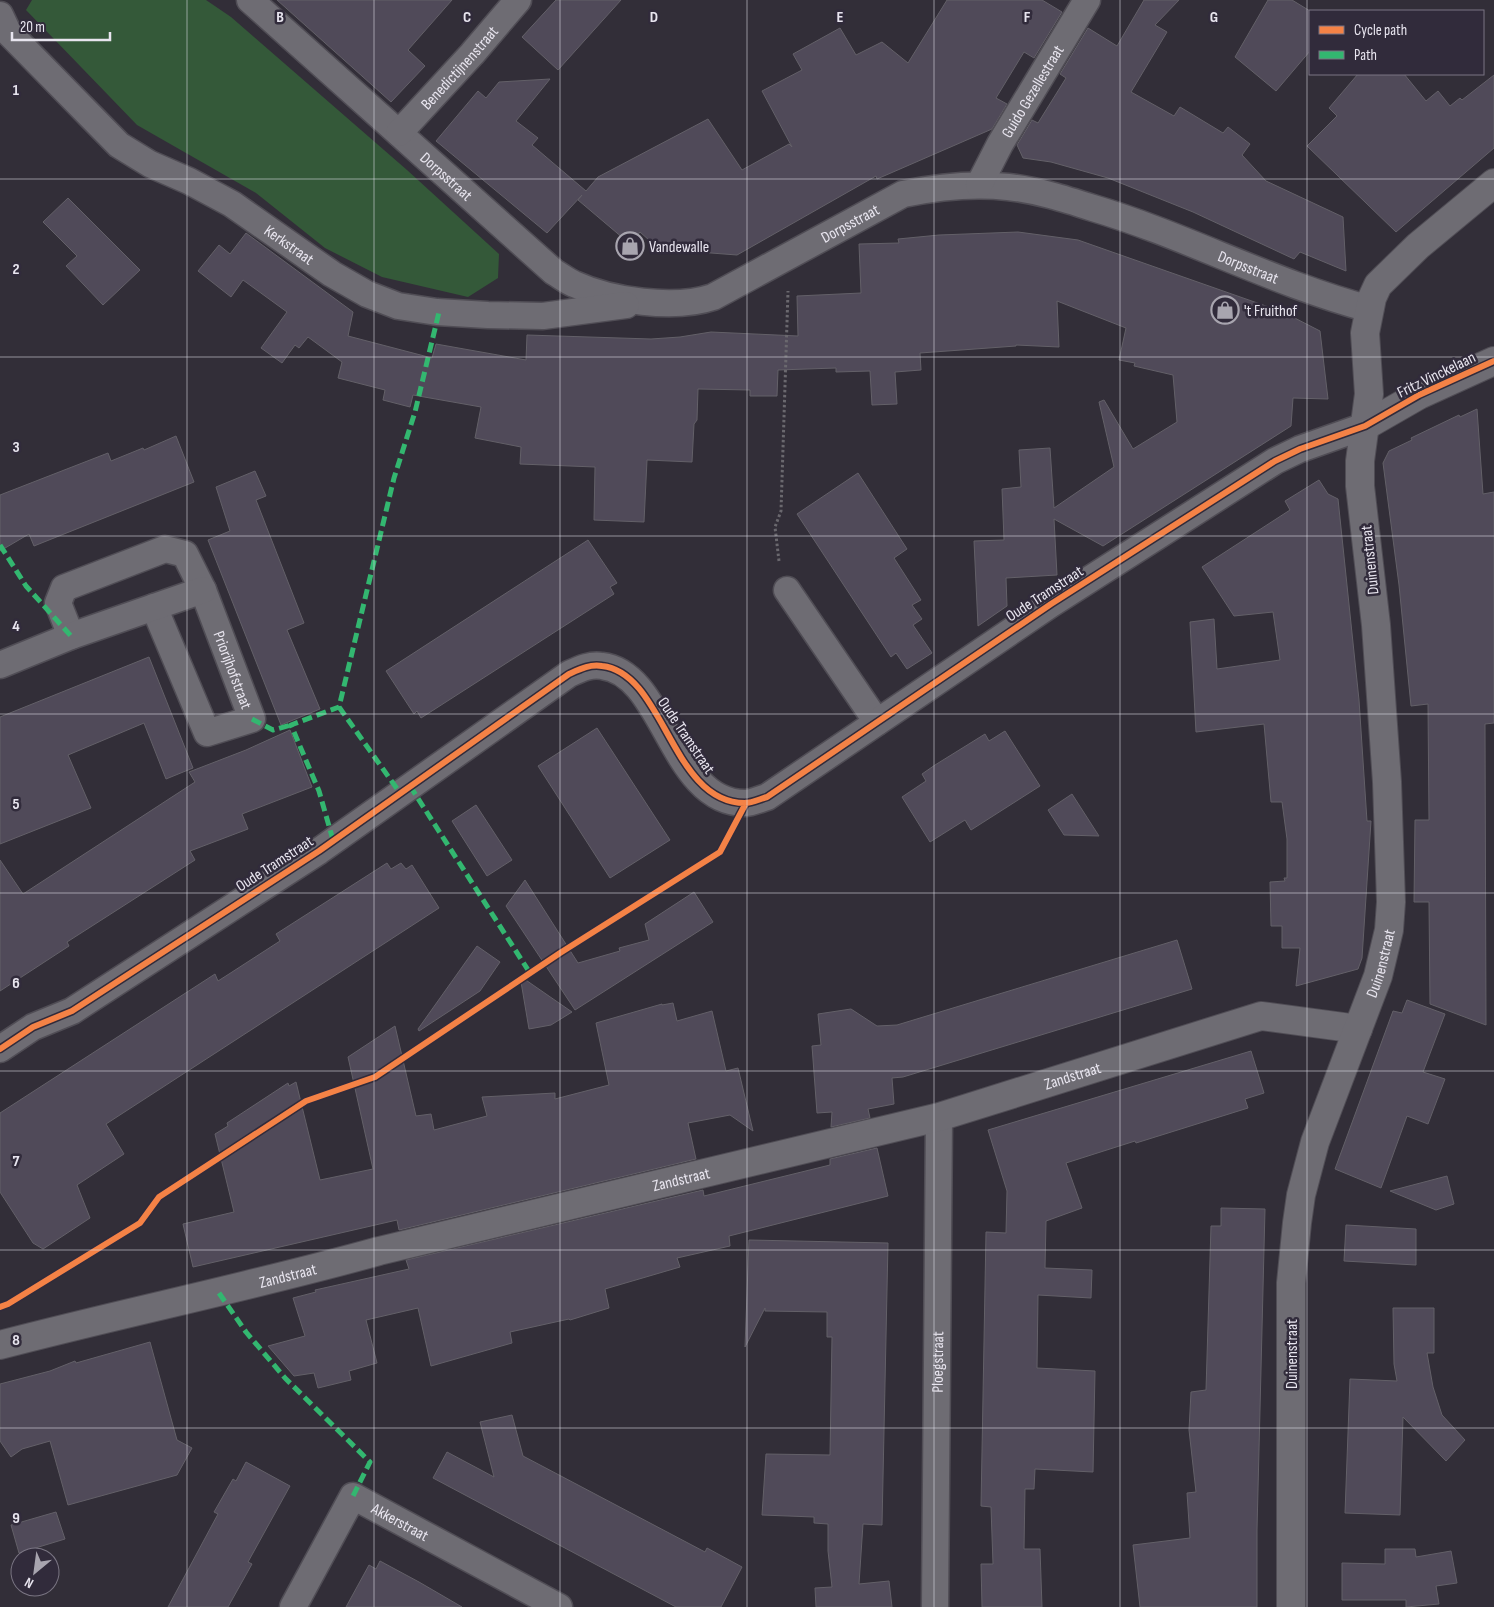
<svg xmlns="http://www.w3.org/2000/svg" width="1494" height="1607" font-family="'Sofia Sans Condensed',sans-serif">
  <rect width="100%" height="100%" fill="#322e38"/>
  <!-- green -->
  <path fill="#345939" d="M32 0H206L231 17 407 170 499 254 498 278 468 297 382 277 325 248 256 193 137 125 26 10Z"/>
  <!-- building -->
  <path fill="#504a59" stroke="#636068" d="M277 0H452L408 50 425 66 391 102Z
    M556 0H621L558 70 522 37Z
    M947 0H1042L1062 12 1034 58 1024 52 996 98 1007 104 992 129 877 179 876 176 737 255 659 249 640 232 630 244 578 200 582 195 547 233 436 141 478 91 486 98 499 82 550 79 516 121 538 138 532 145 586 191 598 177 708 119 742 170 789 144 792 147 762 91 802 70 793 54 840 28 856 55 882 42 908 63Z
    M1144 0H1179L1155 25 1167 32 1131 92 1174 116 1180 107 1223 133 1228 127 1250 144 1242 155 1266 181 1343 217 1346 271 1300 252 1294 259 1193 212 1108 178 1051 162 1023 158 1017 145 1032 120 1038 123 1066 78 1060 74 1088 28 1117 46Z
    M1268 0H1292L1310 11V51L1276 91 1235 57Z
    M1358 74H1404L1426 101 1438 91 1450 106 1460 98 1462 100 1494 75V148L1396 232 1307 146 1337 116 1329 108Z
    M68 198 140 270 103 305 66 266 77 256 43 222Z
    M1018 232 1078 240 1283 312 1320 331 1328 399 1293 398 1291 426 1103 546 1054 519 1057 575 1006 578 1007 606 978 626 974 541 1004 540 1002 489 1021 487 1019 450 1050 448 1054 508 1114 467 1099 402 1104 400 1133 449 1177 422 1173 375 1134 366 1135 363 1119 360 1126 328 1057 301 1059 347 1016 345V346L920 353 921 370 895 372 897 404 872 405 870 371 836 372V368L778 370 777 396H750V390L698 389 697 420 694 424 692 462 647 460 644 522 594 520 595 467 520 464 521 447 475 438 481 407 413 395 410 407 383 400 385 390 338 378 342 362 308 337 299 348 295 345 282 363 261 348 287 312 243 280 231 297 198 271 219 245 230 254 246 233 353 312 348 336 432 358 436 344 526 360 527 335 651 339 680 337 711 332 798 336 797 296 861 293 859 244 899 243 898 239 939 235Z
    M1477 409 1483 494 1494 492V723L1485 724 1486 1025 1430 1004 1429 902H1414L1415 820H1429L1428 704 1411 706 1399 585 1383 463 1389 451 1412 440 1411 438 1459 415 1460 417Z
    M176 436 194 482 34 546 29 534 0 551V495L108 453 111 461 143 448 144 450Z
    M255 471 266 496 256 500 304 623 287 630 320 709 281 725 208 540 230 531 216 487Z
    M858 473 907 549 894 558 921 600 912 605 922 619 913 625 932 653 907 669 896 653 891 657 797 514Z
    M1319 480 1328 494 1338 499 1359 700 1367 821H1371L1362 958 1358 969 1296 986 1300 948H1282V926H1271L1270 882 1285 881 1284 878H1287V839L1282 802H1271L1264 724 1196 732 1190 622 1214 619 1217 669 1280 660 1273 612 1234 616 1202 567 1290 510 1285 501Z
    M588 540 617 583 610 587 614 594 421 718 417 711 414 714 386 671Z
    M149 657 193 768 166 779 144 723 68 755 91 808 0 844V717Z
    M597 728 670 840 610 878 538 766Z
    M290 730 312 787 242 814 248 829 190 851 195 860 67 942 69 946 0 991V860L23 894 195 782 189 772 246 750Z
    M1005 731 1040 786 971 830 965 820 930 842 902 797 926 781 922 774 935 765 985 734 989 741Z
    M1072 794 1099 836 1064 835 1048 810Z
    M476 805 512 860 487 876 452 821Z
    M387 863 391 869 401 863 406 869 412 865 439 908 106 1124 124 1154 77 1185 90 1218 43 1249 33 1243 0 1192V1113L215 974 218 981 229 974 280 941 276 934Z
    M525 880 578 963 620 951 619 948 649 940 645 924 694 892 713 922 575 1010 506 906Z
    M1177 940 1192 989 903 1077 892 1078 894 1104 868 1109 870 1118 831 1127 832 1112 817 1113 812 1046 821 1045 818 1014 851 1009 877 1026 897 1025Z
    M477 946 500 962 480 991 419 1031 418 1029Z
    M520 976 572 1012 551 1025 529 1029Z
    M1407 1000 1445 1014 1423 1072 1445 1079 1428 1124 1407 1116 1381 1188 1335 1169 1393 1011 1402 1013Z
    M673 1003 677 1021 712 1011 726 1071 738 1068 753 1131 730 1115 688 1123 696 1159 399 1230 397 1220 193 1267 183 1224 234 1212 215 1134 228 1126 227 1123 288 1083 289 1086 296 1082 320 1180 373 1169 348 1057 395 1026 416 1116 431 1114 434 1130 487 1116 482 1097 555 1093V1099L609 1085 596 1023 662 1004V1005Z
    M1251 1051 1264 1093 1245 1099 1248 1108 1136 1143 1135 1141 1066 1163 1082 1208 1046 1221 1045 1268 1092 1270 1091 1298 1038 1295 1037 1368 1095 1371 1093 1472 1035 1469 1034 1489H1025L1024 1549H1040L1042 1607H982L981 1564H993L991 1507 981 1506 986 1232 1006 1233 1007 1191 988 1130Z
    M877 1148 888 1196 729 1236 730 1246 677 1258 680 1267 605 1289 609 1308 570 1320 569 1319 510 1332 512 1343 431 1366 418 1308 366 1320 377 1363 349 1371 351 1380 318 1388 314 1373 294 1376 268 1346 305 1336 293 1298 316 1292 315 1290 409 1269 406 1260 703 1190 704 1196 830 1165V1159Z
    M1447 1176 1454 1204 1436 1210 1390 1191Z
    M1221 1208 1265 1209 1257 1530V1607H1140L1133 1545 1190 1538 1187 1493 1196 1492 1189 1430 1191 1392 1206 1390 1211 1226H1221Z
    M1346 1225 1416 1229V1265L1344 1261Z
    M749 1240 888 1243 882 1525 863 1524 859 1584 889 1581 892 1607H816L815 1588 832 1587 828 1551V1524L814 1523V1517L762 1515 766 1454 830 1455 832 1337H827V1312L765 1311V1308L745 1347Z
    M1393 1308H1434V1353H1427L1433 1387 1442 1415 1465 1440 1446 1461 1403 1417 1400 1515 1345 1513 1350 1379 1397 1381 1394 1364Z
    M150 1342 177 1440 192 1448 177 1475 68 1505 50 1441 22 1449 11 1457 0 1441V1384L50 1371 75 1361 76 1363Z
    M512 1415 523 1456 705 1552 707 1548 742 1567 721 1607H676L433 1478 447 1452 494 1477 480 1422Z
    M246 1462 290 1486 248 1562 252 1564 228 1607H168L218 1514 214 1512 233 1479 236 1481Z
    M56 1512 65 1539 19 1553 11 1525Z
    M1385 1549H1415L1416 1557 1451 1551 1457 1583 1436 1586 1439 1604 1406 1607V1600H1342V1563L1385 1564Z
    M380 1561 419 1582 462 1607H346L369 1565 376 1569Z"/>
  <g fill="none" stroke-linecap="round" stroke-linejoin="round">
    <!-- street casing -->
    <g stroke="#504d55" stroke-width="29">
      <g id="street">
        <path id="s1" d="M250 0 554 272C561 276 567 281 574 284 611 301 674 310 713 297L903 194C937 187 973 183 1008 187 1037 190 1065 199 1093 208 1187 236 1275 284 1370 309"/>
        <path id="s2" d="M0 15 8 32 119 145 150 164 189 181 232 204 332 274 367 294 398 306 437 312 488 315 543 316 626 305"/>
        <path id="s3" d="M399 133 472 54 518 0"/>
        <path id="s4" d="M979 185 1000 144 1087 0"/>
        <path d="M787 590 877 722"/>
        <path id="s5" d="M71 636 58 603 64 588 165 549 185 554 203 590 252 719 207 733 154 607"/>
        <path d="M0 665 71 636 203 590"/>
        <path d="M0 1049 33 1027 72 1011 319 851 569 674C580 669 590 664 602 666 665 673 671 803 745 803 752 803 760 799 767 797L1051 604 1275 461 1300 449 1365 426"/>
        <path id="s6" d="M293 1607 353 1496 559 1607"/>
        <path id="s7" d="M935 1607 939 1117"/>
      </g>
    </g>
    <!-- secondary casing -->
    <g stroke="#504d55" stroke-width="30">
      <g id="secondary">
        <path d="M1365 426 1419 395 1494 361"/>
        <path id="s8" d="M0 1345C126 1312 254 1286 379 1251L939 1117 1261 1016 1358 1029"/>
        <path id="s9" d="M1291 1607V1283L1297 1223 1301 1195 1315 1142 1378 976 1389 930 1391 902 1387 782 1376 625 1360 486V461L1369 394 1365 333 1372 298 1378 285 1418 246 1494 183"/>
      </g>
    </g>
    <!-- path -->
    <path stroke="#6a686e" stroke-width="3" stroke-dasharray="2.5 2.5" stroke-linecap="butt" d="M779 561 775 527 781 511 788 291"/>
    <!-- street -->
    <use href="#street" stroke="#6e6c73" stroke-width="26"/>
    <!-- secondary -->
    <use href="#secondary" stroke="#6e6c73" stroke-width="28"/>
    <!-- quiet -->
    <path stroke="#33b770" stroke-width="5" stroke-dasharray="10 5" stroke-linecap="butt" d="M0 545 26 586 71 636
      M339 707 400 793
      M252 719 273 730 291 725
      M410 786 530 973
      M333 840 319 791 291 725 339 707 394 478 415 412 439 312
      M219 1293 246 1332 285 1378 370 1462 353 1496"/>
    <!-- cycleway casing -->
    <g stroke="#312b3b" stroke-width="9">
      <path id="cycleway" d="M0 1049 33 1027 72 1011 319 851 569 674C580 669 590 664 602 666 665 673 671 803 745 803 752 803 760 799 767 797L1051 604 1275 461 1300 449 1365 426 1419 395 1494 361
        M0 1307 8 1304 140 1223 159 1197 306 1101 375 1077 560 953 720 852 746 803"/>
    </g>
    <!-- cycleway -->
    <use href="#cycleway" stroke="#f48246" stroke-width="6"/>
  </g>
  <!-- grid -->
  <path fill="none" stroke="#e8e5ef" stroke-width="1" stroke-opacity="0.55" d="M187 0V1607M374 0V1607M560 0V1607M747 0V1607M934 0V1607M1120 0V1607M1307 0V1607M0 179H1494M0 357H1494M0 536H1494M0 714H1494M0 893H1494M0 1071H1494M0 1250H1494M0 1428H1494"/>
  <!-- icons -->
  <defs>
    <g id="shop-ring" transform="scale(1.4375)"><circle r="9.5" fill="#312b3b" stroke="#a8a5af" stroke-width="1.5"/><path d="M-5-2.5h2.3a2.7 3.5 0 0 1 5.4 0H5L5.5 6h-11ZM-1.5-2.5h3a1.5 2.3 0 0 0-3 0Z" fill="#a8a5af"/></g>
  </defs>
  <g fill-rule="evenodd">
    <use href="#shop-ring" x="630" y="246"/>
    <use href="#shop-ring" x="1225" y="310"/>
  </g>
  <g text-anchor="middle" stroke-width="5" stroke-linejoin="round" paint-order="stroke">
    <!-- street labels -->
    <g font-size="16" fill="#e8e5ef" stroke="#312b3b">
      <text dy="6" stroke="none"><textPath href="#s3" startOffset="89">Benedictijnenstraat</textPath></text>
      <text dy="6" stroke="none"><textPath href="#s4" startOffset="108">Guido Gezellestraat</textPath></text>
      <text dy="6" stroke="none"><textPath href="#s1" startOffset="264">Dorpsstraat</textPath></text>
      <text dy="6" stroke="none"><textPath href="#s1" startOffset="729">Dorpsstraat</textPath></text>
      <text dy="6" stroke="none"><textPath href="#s2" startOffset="375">Kerkstraat</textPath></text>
      <text dy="6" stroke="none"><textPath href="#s1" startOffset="1149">Dorpsstraat</textPath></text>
      <text transform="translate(1436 374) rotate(-26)" y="6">Fritz Vinckelaan</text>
      <text transform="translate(1369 560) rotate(-96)" y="6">Duinenstraat</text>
      <text transform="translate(1044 593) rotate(-33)" y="6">Oude Tramstraat</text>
      <text dy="6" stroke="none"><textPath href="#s5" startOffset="306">Priorijhofstraat</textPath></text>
      <text transform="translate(687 735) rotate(56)" y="6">Oude Tramstraat</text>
      <text transform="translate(274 863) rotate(-33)" y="6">Oude Tramstraat</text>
      <text dy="6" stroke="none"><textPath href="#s9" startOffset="658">Duinenstraat</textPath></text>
      <text dy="6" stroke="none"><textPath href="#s8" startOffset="1106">Zandstraat</textPath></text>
      <text dy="6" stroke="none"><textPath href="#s8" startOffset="701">Zandstraat</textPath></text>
      <text dy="6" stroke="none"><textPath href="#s8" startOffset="296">Zandstraat</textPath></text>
      <text transform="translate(1291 1354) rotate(-90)" y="6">Duinenstraat</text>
      <text dy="6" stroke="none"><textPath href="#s7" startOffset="245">Ploegstraat</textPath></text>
      <text dy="6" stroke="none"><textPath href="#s6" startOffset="180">Akkerstraat</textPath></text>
    </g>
    <!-- poi labels -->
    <g font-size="16" fill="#e8e5ef" stroke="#312b3b" text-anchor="start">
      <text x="649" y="252">Vandewalle</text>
      <text x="1244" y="316">'t Fruithof</text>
    </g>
  </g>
  <g font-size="16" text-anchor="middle" font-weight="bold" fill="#e8e5ef" stroke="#312b3b" stroke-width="5" stroke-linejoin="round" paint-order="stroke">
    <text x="280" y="22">B</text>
    <text x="467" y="22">C</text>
    <text x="654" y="22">D</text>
    <text x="840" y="22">E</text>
    <text x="1027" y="22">F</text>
    <text x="1214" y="22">G</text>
    <text x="16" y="95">1</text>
    <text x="16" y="274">2</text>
    <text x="16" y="452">3</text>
    <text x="16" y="631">4</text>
    <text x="16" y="809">5</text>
    <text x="16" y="988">6</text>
    <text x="16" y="1166">7</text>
    <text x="16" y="1345">8</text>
    <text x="16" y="1523">9</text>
  </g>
  <!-- legend -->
  <rect x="1309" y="10" width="175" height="65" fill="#312b3b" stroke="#7a7583"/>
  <rect x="1319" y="26" width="25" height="8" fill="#f48246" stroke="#7a7583"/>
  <text x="1354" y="35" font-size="15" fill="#e8e5ef">Cycle path</text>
  <rect x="1319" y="51" width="25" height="8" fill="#33b770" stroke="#7a7583"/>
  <text x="1354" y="60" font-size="15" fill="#e8e5ef">Path</text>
  <!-- north arrow -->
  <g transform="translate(35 1572) rotate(209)"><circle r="24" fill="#312b3b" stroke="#7a7583"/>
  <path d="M0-4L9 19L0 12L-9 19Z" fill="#a8a5af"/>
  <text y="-8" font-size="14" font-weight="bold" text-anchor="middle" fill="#e8e5ef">N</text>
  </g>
  <!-- scale -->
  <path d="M12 32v8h98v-8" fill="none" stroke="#e8e5ef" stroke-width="2.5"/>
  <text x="20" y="32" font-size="15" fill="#e8e5ef" stroke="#312b3b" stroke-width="4" paint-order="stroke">20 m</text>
</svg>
